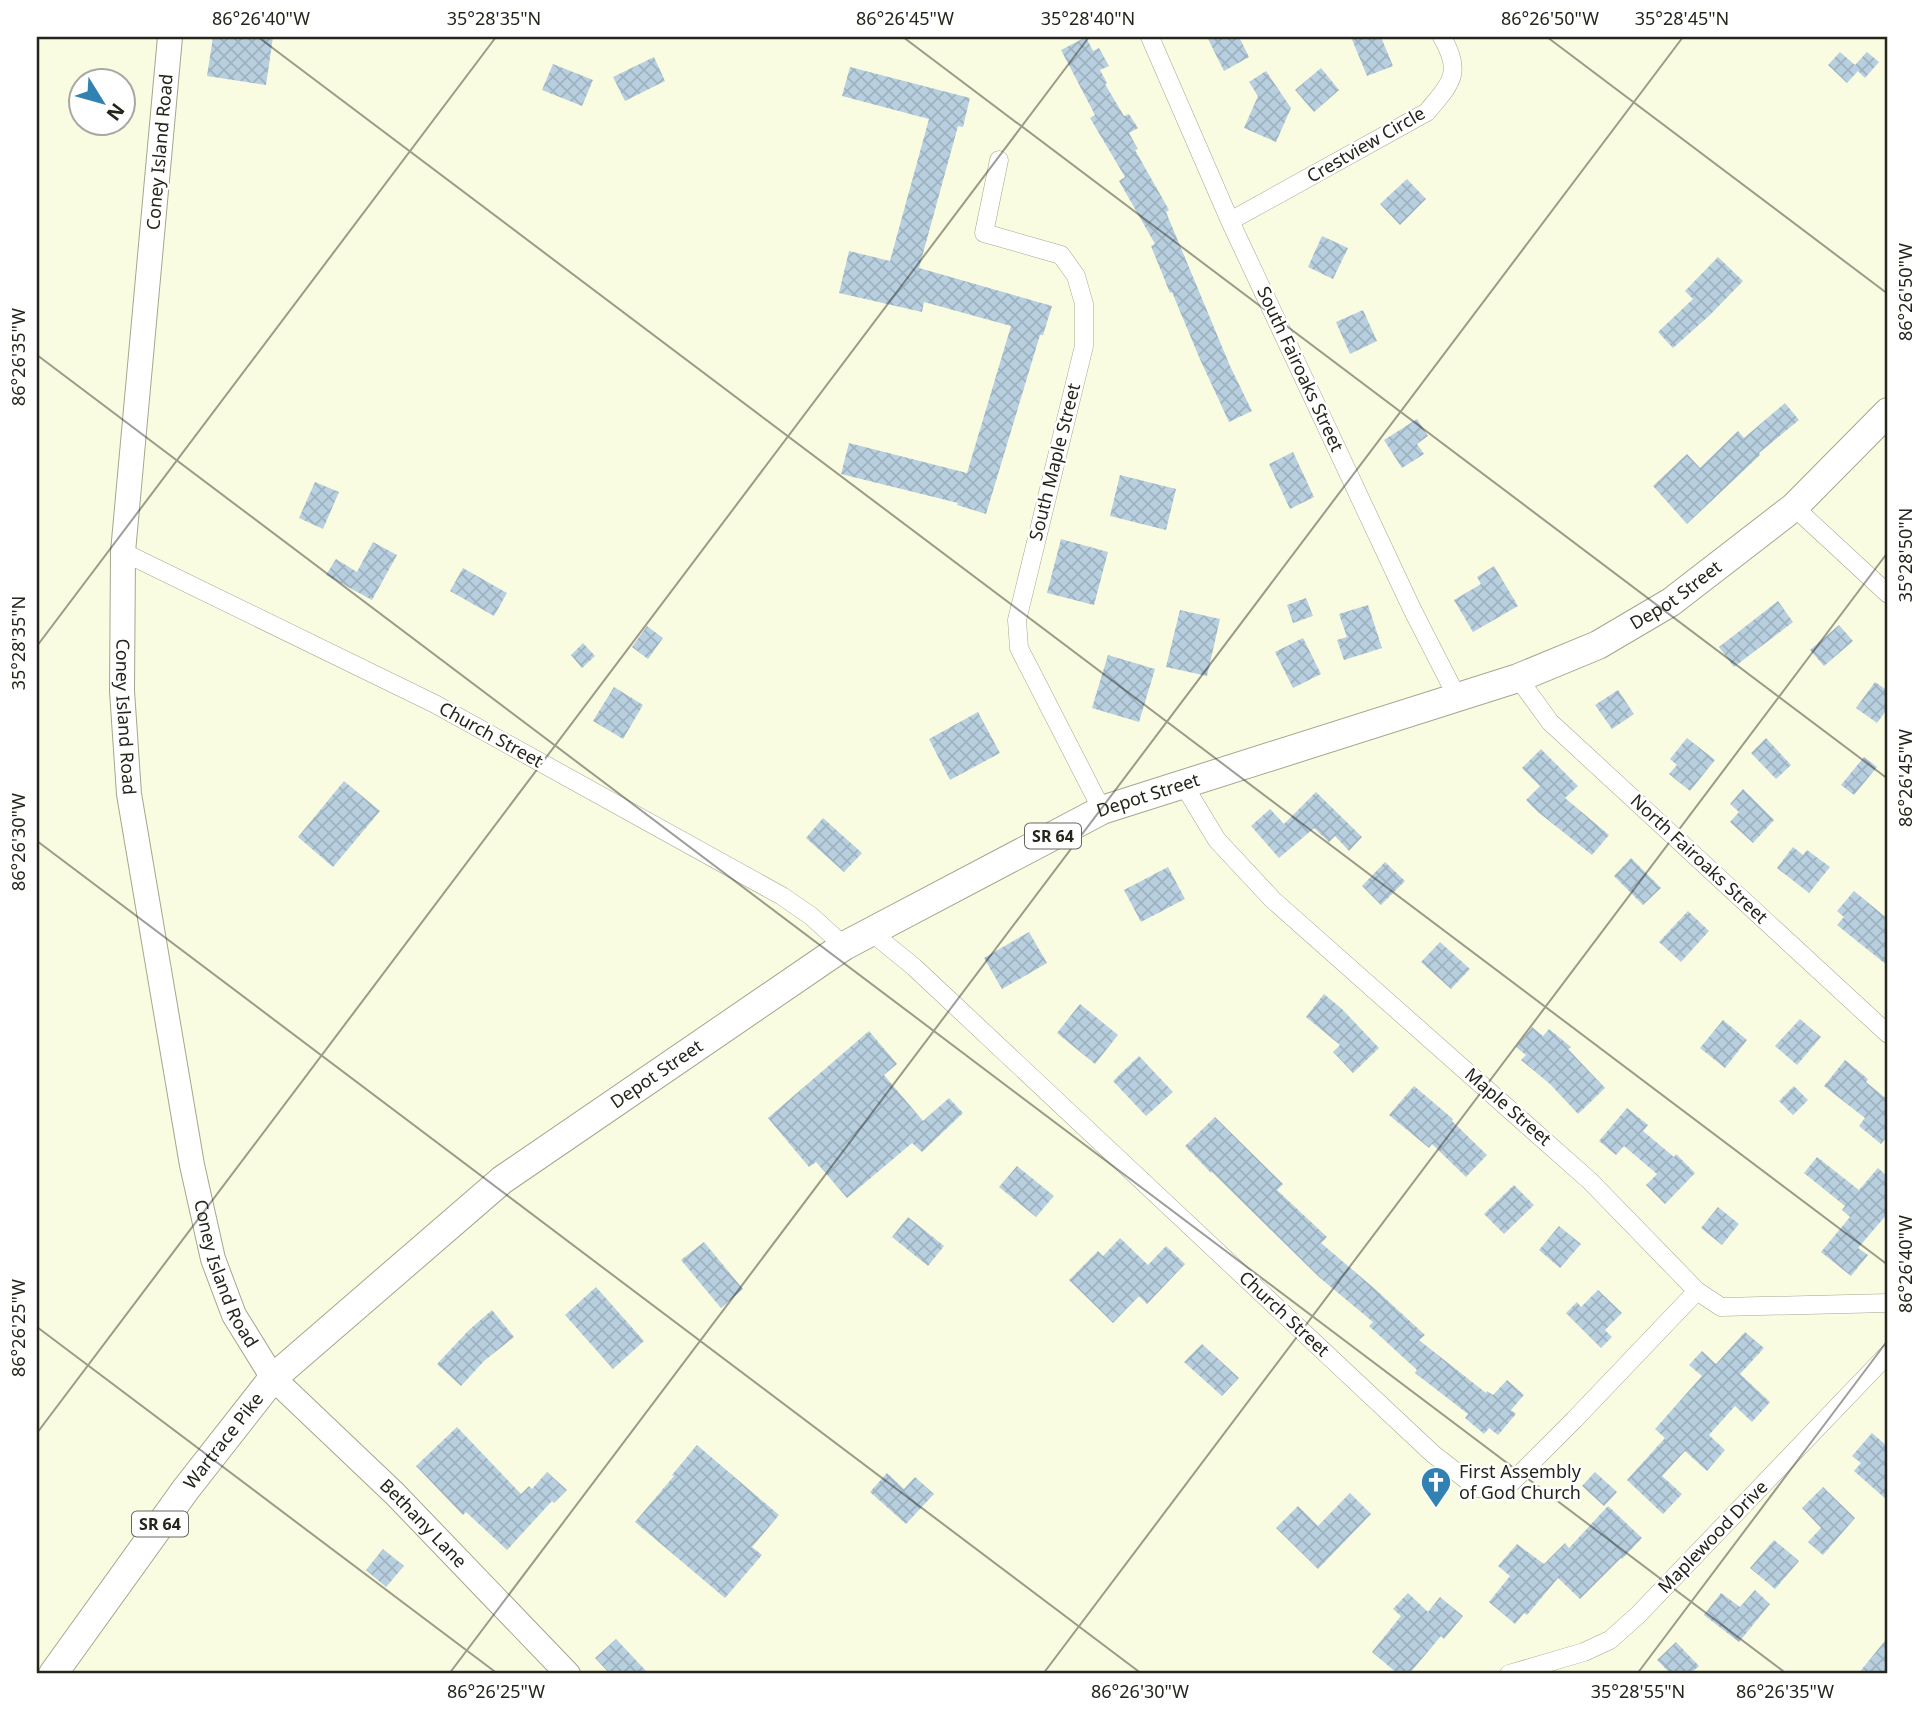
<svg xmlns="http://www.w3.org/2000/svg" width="1925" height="1711" font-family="'Noto Sans',sans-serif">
  <defs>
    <pattern id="building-cross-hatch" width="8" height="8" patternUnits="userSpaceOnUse" patternTransform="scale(1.75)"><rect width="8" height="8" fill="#b8cfdf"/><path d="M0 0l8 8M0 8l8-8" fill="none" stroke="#9eb2bf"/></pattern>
  </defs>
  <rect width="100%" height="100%" fill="#fafce2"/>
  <!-- building -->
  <path fill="url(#building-cross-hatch)" d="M213 37H273L266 85 207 76Z
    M1086 37 1093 51 1099 48 1109 66 1100 70 1107 83 1105 84 1124 116 1129 114 1138 128 1129 133 1138 149 1135 150 1169 210 1166 212 1203 301 1230 366 1252 411 1229 422 1199 357 1172 292 1170 293 1151 246 1155 244 1119 181 1125 177 1090 118 1095 115 1061 50Z
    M1207 37H1239L1249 57 1224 71Z
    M1351 37H1381L1393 66 1367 76Z
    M1840 52 1855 65 1867 52 1879 62 1865 78 1858 71 1847 83 1828 65Z
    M654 57 665 81 625 101 613 77Z
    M553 64 593 80 582 106 542 90Z
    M850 67 970 98 963 127 958 126 919 268 1052 306 1043 335H1040L986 514 957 505 958 503 841 474 849 443 967 473 1011 326 924 302 922 312 839 293 849 251 890 261 929 119 842 96Z
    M1321 68 1339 90 1314 112 1295 90Z
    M1266 71 1291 108 1276 142 1244 128 1258 96 1249 82Z
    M1407 179 1426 199 1400 225 1380 204Z
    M1322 236 1348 248 1333 279 1308 267Z
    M1718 257 1743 281 1710 315 1673 348 1658 332 1693 299 1685 291Z
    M1363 310 1377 341 1350 354 1336 322Z
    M1785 403 1799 420 1759 453 1760 455 1687 524 1653 486 1687 454 1700 468 1738 431 1744 438Z
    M1417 419 1428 436 1417 444 1424 454 1402 468 1384 440Z
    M1293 452 1314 497 1290 509 1269 464Z
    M1120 475 1176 489 1166 530 1110 516Z
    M315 482 339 492 323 529 299 518Z
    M1061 539 1108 552 1094 605 1047 593Z
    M373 542 397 555 372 600 326 575 336 559 357 572Z
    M1494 566 1518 606 1473 632 1454 600 1481 584 1477 577Z
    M463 568 507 593 494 616 450 591Z
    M1306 598 1313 616 1293 623 1287 605Z
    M1778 601 1793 622 1734 667 1719 647Z
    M1368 605 1382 648 1344 660 1337 640 1347 637 1339 614Z
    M1180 610 1220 619 1207 676 1166 667Z
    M1839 625 1853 641 1824 666 1810 650Z
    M647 626 663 638 648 659 632 647Z
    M1303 638 1321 674 1293 688 1275 652Z
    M583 643 595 656 582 668 571 655Z
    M1108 655 1155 669 1139 722 1092 708Z
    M1875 682 1888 691V708L1877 723 1856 708Z
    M614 687 643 705 623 739 593 721Z
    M1618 690 1634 714 1612 729 1595 705Z
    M978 712 1000 753 950 780 929 739Z
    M1687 738 1715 760 1690 791 1669 774 1677 765 1670 759Z
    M1766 738 1791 765 1776 779 1751 753Z
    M1541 749 1578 786 1565 798 1609 835 1592 855 1538 812 1526 800 1540 786 1522 768Z
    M1864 757 1877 767 1854 795 1841 785Z
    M344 781 380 811 333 867 298 837Z
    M1743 789 1774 820 1753 843 1730 822 1739 812 1730 804Z
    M1316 792 1362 837 1349 851 1335 836 1329 842 1314 828 1279 858 1251 826 1270 809 1284 824Z
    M823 818 862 853 844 872 806 838Z
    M1793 847 1803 855 1807 850 1830 867 1809 893 1777 868Z
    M1631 858 1661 888 1643 905 1614 876Z
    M1385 862 1405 881 1381 905 1362 886Z
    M1168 867 1185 899 1141 922 1124 890Z
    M1854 891 1888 919V966L1837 925 1844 917 1837 911Z
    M1688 911 1709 931 1681 962 1659 942Z
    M1029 932 1047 963 1002 989 984 958Z
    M1440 942 1470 969 1451 989 1421 962Z
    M1324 994 1342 1009 1379 1048 1353 1073 1333 1052 1340 1045 1306 1017Z
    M1080 1004 1118 1035 1095 1064 1057 1033Z
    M1800 1019 1821 1037 1797 1065 1775 1046Z
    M1723 1020 1747 1040 1725 1068 1700 1048Z
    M1532 1027 1543 1036 1549 1029 1571 1047 1568 1049 1605 1088 1578 1114 1550 1084 1521 1060 1526 1055 1516 1047Z
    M869 1031 897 1064 884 1075 923 1121 949 1098 963 1113 922 1152 912 1143 847 1198 816 1162 809 1167 768 1118Z
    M1139 1056 1173 1092 1146 1116 1113 1081Z
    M1845 1060 1868 1079 1866 1082 1888 1100V1135L1881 1144 1859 1126 1865 1118 1824 1086Z
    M1414 1086 1453 1119 1452 1121 1487 1155 1466 1177 1432 1144 1429 1148 1389 1115Z
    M1794 1086 1808 1100 1793 1115 1779 1101Z
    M1627 1108 1648 1125 1643 1131 1674 1157 1676 1154 1695 1173 1665 1204 1646 1185 1657 1174 1624 1146 1616 1155 1599 1141Z
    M1215 1117 1283 1184 1277 1190 1327 1237 1321 1243 1375 1289 1425 1335 1419 1340 1486 1393 1487 1391 1493 1395 1507 1380 1524 1395 1511 1410 1516 1414 1498 1435 1489 1428 1484 1434 1465 1418 1468 1414 1415 1373 1417 1370 1369 1326 1373 1322 1319 1277 1212 1172 1211 1173 1185 1146Z
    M1817 1157 1859 1190 1878 1168 1888 1177V1213L1858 1248 1868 1255 1851 1276 1821 1252 1850 1217 1842 1210 1845 1206 1804 1173Z
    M1017 1166 1054 1196 1036 1217 999 1187Z
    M1514 1185 1534 1205 1504 1234 1484 1214Z
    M1718 1207 1739 1224 1722 1245 1701 1228Z
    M908 1217 944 1246 928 1266 892 1237Z
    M1559 1226 1581 1244 1560 1268 1539 1250Z
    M1120 1238 1148 1265 1166 1246 1185 1264 1147 1304 1139 1296 1113 1323 1069 1280 1098 1251 1103 1256Z
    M704 1242 743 1289 721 1308 681 1260Z
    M596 1287 644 1341 613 1369 565 1315Z
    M1598 1290 1622 1313 1605 1330 1612 1337 1601 1348 1566 1313 1577 1302 1581 1307Z
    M492 1310 514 1337 484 1361 461 1386 437 1364 469 1330Z
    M1745 1332 1764 1348 1740 1374 1770 1402 1752 1422 1735 1406 1709 1435 1725 1450 1707 1471 1685 1451 1662 1476 1682 1494 1663 1514 1627 1480 1665 1438 1655 1429 1702 1376 1689 1365 1702 1351 1716 1364Z
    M1202 1344 1239 1378 1222 1396 1184 1362Z
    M457 1427 521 1494 529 1486 532 1489 547 1472 567 1490 554 1503 552 1501 507 1550 466 1512 463 1515 416 1466Z
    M1872 1433 1888 1447V1501L1854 1471 1861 1463 1852 1456Z
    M697 1445 779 1515 752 1547 762 1555 725 1598 635 1522 674 1476 672 1475Z
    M1595 1472 1617 1492 1604 1506 1582 1486Z
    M887 1473 904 1489 915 1477 934 1494 906 1524 870 1492Z
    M1823 1487 1855 1518 1823 1555 1808 1542 1821 1528 1802 1508Z
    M1350 1493 1371 1514 1318 1569 1276 1528 1298 1506 1318 1526Z
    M1608 1506 1642 1538 1622 1559 1621 1558 1580 1599 1558 1578 1527 1615 1524 1613 1515 1624 1489 1602 1510 1576 1498 1566 1517 1544 1544 1564 1565 1543 1569 1548Z
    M1774 1540 1799 1561 1775 1589 1750 1568Z
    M383 1549 404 1566 386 1587 366 1570Z
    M1755 1590 1770 1604 1739 1642 1704 1615 1721 1593 1740 1607Z
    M1408 1593 1428 1612 1440 1597 1463 1616 1444 1639 1441 1636 1409 1674H1398L1372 1652 1401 1616 1393 1609Z
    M1888 1637V1674H1858Z
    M616 1639 649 1674H610L595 1658Z
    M1676 1642 1699 1666 1690 1674H1671L1657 1660Z"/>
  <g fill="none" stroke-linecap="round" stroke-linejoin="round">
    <!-- street casing -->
    <g stroke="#a4a68e" stroke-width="19">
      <path id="street" d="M1150 37 1230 221 1412 609 1457 697
        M999 160 984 233 1061 255 1076 276 1084 304V346L1017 620 1019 648 1102 810
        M1230 221 1427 112C1451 83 1463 73 1442 37
        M1794 507 1888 594
        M123 552 435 704 782 896 811 916 844 946
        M1518 678 1550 722 1888 1034
        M1183 784 1217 840 1273 900 1590 1181 1697 1291 1721 1307 1888 1303
        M871 932 914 967 1433 1454 1477 1488 1497 1489 1513 1481 1574 1420 1697 1291
        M1509 1674 1584 1652 1610 1640 1638 1615 1888 1354"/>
    </g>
    <!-- secondary casing -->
    <g stroke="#a4a68e" stroke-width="26">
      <g id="secondary">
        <path id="s1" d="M170 37 123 552 122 691 129 794 192 1165 213 1259 234 1315 273 1378 395 1494 568 1674"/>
      </g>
    </g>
    <!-- primary casing -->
    <g stroke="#a4a68e" stroke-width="30">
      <g id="primary">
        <path id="s2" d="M53 1674 186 1489 273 1378 502 1180 844 946 1102 810 1518 678 1598 645 1671 602 1794 507 1888 412"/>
      </g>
    </g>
    <!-- street -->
    <use href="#street" stroke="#fff" stroke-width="18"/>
    <!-- secondary -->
    <use href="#secondary" stroke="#fff" stroke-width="24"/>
    <!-- primary -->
    <use href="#primary" stroke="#fff" stroke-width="28"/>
  </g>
  <!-- ticks -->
  <path fill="none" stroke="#25251c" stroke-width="2" stroke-opacity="0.45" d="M258 37 1888 1265M903 37 1888 779M1547 37 1888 294M37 355 1787 1674M37 646 496 37M37 841 1142 1674M37 1327 498 1674M37 1433 1089 37M449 1674 1683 37M1043 1674 1888 552M1637 1674 1888 1340"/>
  <!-- icons -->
  <defs>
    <g id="church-pin" transform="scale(1.575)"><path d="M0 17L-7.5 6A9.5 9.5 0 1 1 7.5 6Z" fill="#3182b3" stroke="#fff"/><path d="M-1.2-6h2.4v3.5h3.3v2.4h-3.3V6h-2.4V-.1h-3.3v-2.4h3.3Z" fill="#fff"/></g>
  </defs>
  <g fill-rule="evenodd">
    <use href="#church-pin" x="1436" y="1482"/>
  </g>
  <g text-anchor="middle" stroke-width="5" stroke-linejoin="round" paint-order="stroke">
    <!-- shield labels -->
    <g fill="#fff" stroke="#666660" stroke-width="2">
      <rect x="1025" y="823.5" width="56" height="25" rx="5"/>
      <rect x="132" y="1511.5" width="56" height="25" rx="5"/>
    </g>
    <g font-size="16" font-weight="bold" fill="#25251c">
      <text x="1053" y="842">SR 64</text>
      <text x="160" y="1530">SR 64</text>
    </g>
    <!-- street labels -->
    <g font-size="18" fill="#25251c" stroke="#fff">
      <text transform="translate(1366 145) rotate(-30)" y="6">Crestview Circle</text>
      <text transform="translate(160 152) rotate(-85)" y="6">Coney Island Road</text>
      <text transform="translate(1300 369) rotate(65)" y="6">South Fairoaks Street</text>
      <text transform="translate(1055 462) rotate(-76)" y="6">South Maple Street</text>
      <text dy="6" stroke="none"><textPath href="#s2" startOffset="1993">Depot Street</textPath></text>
      <text dy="6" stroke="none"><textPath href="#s1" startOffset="682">Coney Island Road</textPath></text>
      <text transform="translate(491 735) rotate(29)" y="6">Church Street</text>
      <text dy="6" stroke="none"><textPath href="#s2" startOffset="1426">Depot Street</textPath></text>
      <text transform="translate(1699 859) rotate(43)" y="6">North Fairoaks Street</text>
      <text dy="6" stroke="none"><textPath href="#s2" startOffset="859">Depot Street</textPath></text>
      <text transform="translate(1508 1107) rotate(41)" y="6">Maple Street</text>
      <text dy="6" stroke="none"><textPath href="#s1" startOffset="1250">Coney Island Road</textPath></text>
      <text transform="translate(1284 1314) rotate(43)" y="6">Church Street</text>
      <text dy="6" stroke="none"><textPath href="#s2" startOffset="289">Wartrace Pike</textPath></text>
      <text dy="6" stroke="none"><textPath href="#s1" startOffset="1575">Bethany Lane</textPath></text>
      <text transform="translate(1713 1537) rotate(-46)" y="6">Maplewood Drive</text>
    </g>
    <!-- poi labels -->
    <g font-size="18" fill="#25251c" stroke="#fff" text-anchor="start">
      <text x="1459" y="1478">First Assembly<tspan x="1459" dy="21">of God Church</tspan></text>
    </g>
  </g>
  <!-- border -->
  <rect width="1925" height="1711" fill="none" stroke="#ffffff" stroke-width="77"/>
  <!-- north arrow -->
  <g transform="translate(102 102) rotate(127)"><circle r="33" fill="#ffffff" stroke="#a8a8a4" stroke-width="2"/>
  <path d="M0-5L12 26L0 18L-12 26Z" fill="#3182b3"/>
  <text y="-10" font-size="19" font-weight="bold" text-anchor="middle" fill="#25251c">N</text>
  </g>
  <rect x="38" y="38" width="1848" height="1634" fill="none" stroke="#25251c" stroke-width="2.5"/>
  <g font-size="18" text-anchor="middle" fill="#25251c">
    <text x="261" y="25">86°26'40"W</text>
    <text x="494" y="25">35°28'35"N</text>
    <text x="905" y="25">86°26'45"W</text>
    <text x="1088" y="25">35°28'40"N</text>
    <text x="1550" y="25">86°26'50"W</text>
    <text x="1682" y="25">35°28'45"N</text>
    <text transform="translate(1906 292) rotate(-90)" y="6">86°26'50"W</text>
    <text transform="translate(19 357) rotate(-90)" y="6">86°26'35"W</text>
    <text transform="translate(1906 555) rotate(-90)" y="6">35°28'50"N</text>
    <text transform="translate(19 643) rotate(-90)" y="6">35°28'35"N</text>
    <text transform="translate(1906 778) rotate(-90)" y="6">86°26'45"W</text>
    <text transform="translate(19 842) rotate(-90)" y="6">86°26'30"W</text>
    <text transform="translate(1906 1264) rotate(-90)" y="6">86°26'40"W</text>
    <text transform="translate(19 1328) rotate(-90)" y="6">86°26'25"W</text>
    <text x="496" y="1698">86°26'25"W</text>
    <text x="1140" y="1698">86°26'30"W</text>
    <text x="1638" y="1698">35°28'55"N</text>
    <text x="1785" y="1698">86°26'35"W</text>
  </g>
</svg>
